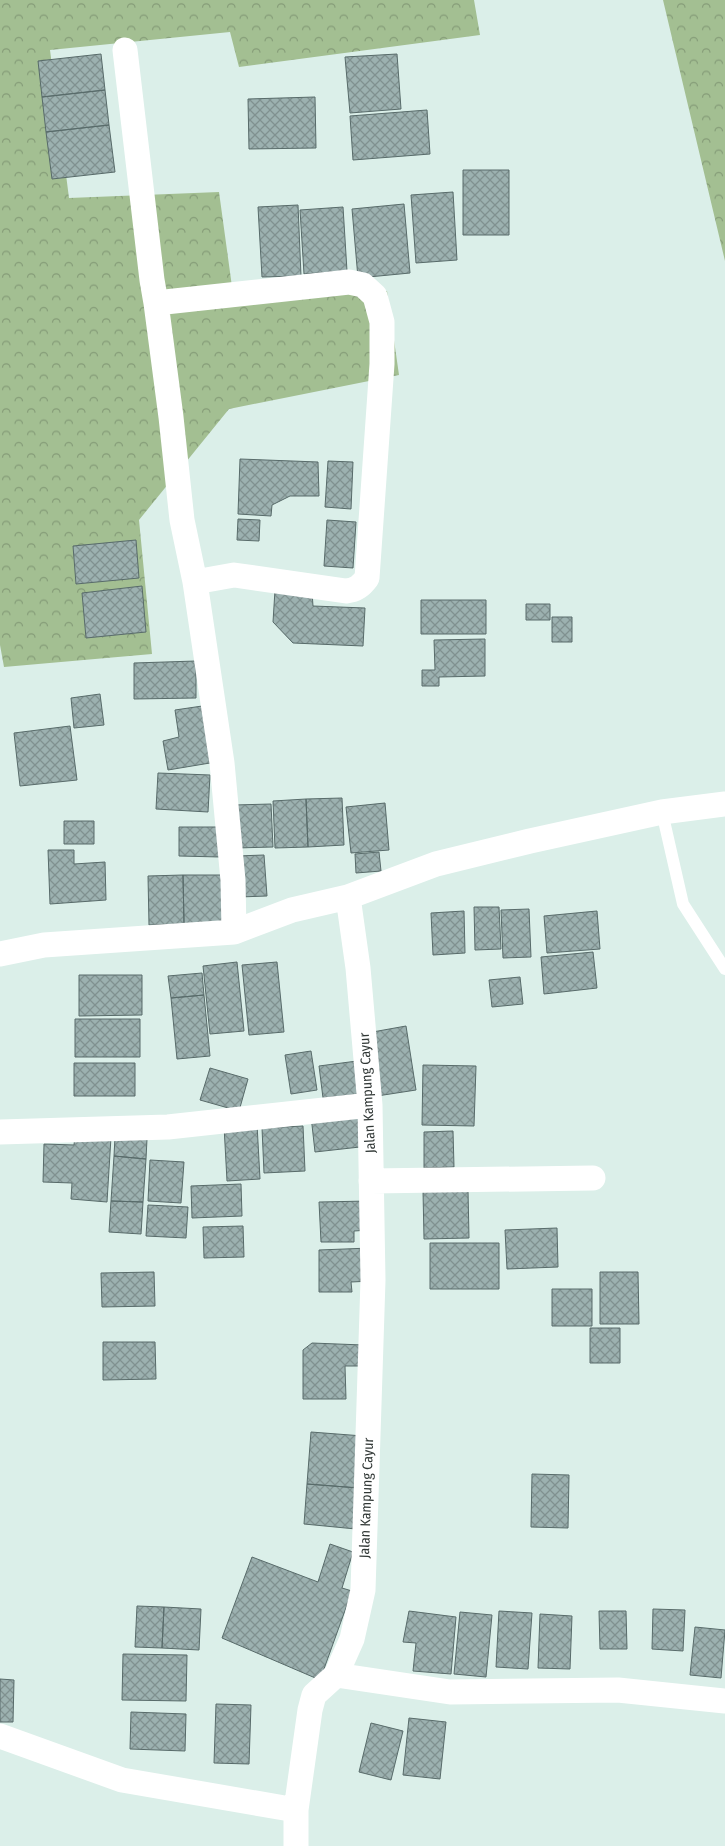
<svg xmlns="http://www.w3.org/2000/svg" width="725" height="1846" font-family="'Fira Sans Condensed',sans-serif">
  <defs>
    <pattern id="forest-crowns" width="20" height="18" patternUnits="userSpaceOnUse" patternTransform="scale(1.25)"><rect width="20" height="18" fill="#a3bf92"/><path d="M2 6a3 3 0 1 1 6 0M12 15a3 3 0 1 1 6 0" fill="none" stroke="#859c78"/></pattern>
    <pattern id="building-cross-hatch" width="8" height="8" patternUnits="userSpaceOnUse" patternTransform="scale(1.25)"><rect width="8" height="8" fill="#9cb1b0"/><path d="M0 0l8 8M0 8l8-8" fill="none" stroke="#809190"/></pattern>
  </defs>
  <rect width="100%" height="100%" fill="#dbefe9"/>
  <!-- forest -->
  <path fill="url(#forest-crowns)" d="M0 0H474L480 35 239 67 230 32 50 50 69 198 219 192 233 294 387 291 399 375 229 409 139 520 152 654 4 667 0 645Z
    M663 0H725V261Z"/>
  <!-- building -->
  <path fill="url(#building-cross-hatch)" stroke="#586b6a" d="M101 54 105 90 42 97 38 61Z
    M397 54 401 109 350 113 345 57Z
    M105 90 109 125 46 132 42 97Z
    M315 97 316 148 249 149 248 99Z
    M427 110 430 154 353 160 350 116Z
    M109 125 115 172 52 179 46 132Z
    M463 170H509V235H463Z
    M453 192 457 260 416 263 411 195Z
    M404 204 410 273 358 278 352 209Z
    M298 205 301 276 262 277 258 207Z
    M343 207 347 271 304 274 300 210Z
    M240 459 318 462 319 496H290L272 505 271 516 238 514Z
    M328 461 353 462 351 509 325 507Z
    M238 519 260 520 259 541 237 540Z
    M327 520 356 522 353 568 324 566Z
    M136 540 139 578 76 584 73 546Z
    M142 586 146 632 86 638 82 593Z
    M275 590 312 592 313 606 365 608 363 646 293 643 273 622Z
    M421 600H486V634H421Z
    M526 604H550V620H526Z
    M552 617H572V642H552Z
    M485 639V676L439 677V686H422V670H435L434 640Z
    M196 661V698L134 699V663Z
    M100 694 104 725 74 728 71 698Z
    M209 705 216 762 168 770 163 741 179 737 175 710Z
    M70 726 77 780 20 786 14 733Z
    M158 773 210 775 208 812 156 809Z
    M342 798 344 845 308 847 306 799Z
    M306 799 308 847 275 848 273 801Z
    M385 803 389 850 351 853 346 807Z
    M271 804 273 847 236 848 234 805Z
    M64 821H94V844H64Z
    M179 827H221L220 857 179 856Z
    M48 850H74V864L105 862 106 900 50 904Z
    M379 852 381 871 356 873 355 854Z
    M264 855 267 896 239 897 237 856Z
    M183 875H224L225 924H184Z
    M183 875 184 924 149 925 148 876Z
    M474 907H499L501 949 475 950Z
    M529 909 531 957 503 958 501 910Z
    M464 911 465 953 433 955 431 913Z
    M597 911 600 949 547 953 544 916Z
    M593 952 597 988 544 994 541 957Z
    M237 962 244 1031 210 1034 203 966Z
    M277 962 284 1032 249 1035 242 965Z
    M202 973 204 995 171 998 168 976Z
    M79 975H142V1015L79 1016Z
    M520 977 523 1004 492 1007 489 980Z
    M204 995 210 1056 177 1059 171 998Z
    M75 1019H140V1057H75Z
    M406 1026 416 1090 377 1096 367 1033Z
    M311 1051 317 1090 291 1094 285 1055Z
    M357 1061 361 1094 323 1098 319 1066Z
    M74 1063H135V1096H74Z
    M423 1065 476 1066 474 1126 422 1125Z
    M210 1068 248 1079 239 1111 200 1100Z
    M364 1110 369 1146 315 1152 311 1116Z
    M257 1124 260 1179 227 1181 224 1126Z
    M303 1126 305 1171 264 1173 262 1128Z
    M453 1131 454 1167 424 1168V1132Z
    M75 1135 111 1137 107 1202 71 1199 72 1183 43 1182 44 1144 74 1145Z
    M115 1137 147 1139 146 1159 114 1156Z
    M114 1156 146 1159 143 1202 111 1201Z
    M150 1160 184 1162 181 1203 148 1201Z
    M241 1184 242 1216 192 1218 191 1186Z
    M468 1190 469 1238 424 1239 423 1191Z
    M111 1201 143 1202 141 1234 109 1232Z
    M369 1201 370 1230 354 1231V1242H321L319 1202Z
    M148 1205 188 1207 186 1238 146 1236Z
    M243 1226 244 1257 204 1258 203 1227Z
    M557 1228 558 1267 507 1269 505 1230Z
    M430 1243H499V1289H430Z
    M370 1248 372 1281 351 1282 352 1292H319V1250Z
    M154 1272 155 1306 102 1307 101 1273Z
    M600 1272H638L639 1324H600Z
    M552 1289H592V1326H552Z
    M590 1328H620V1363H590Z
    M103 1342H155L156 1379 103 1380Z
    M312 1343 363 1345 364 1366H345L346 1399H303V1350Z
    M311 1432 363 1436 359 1488 307 1484Z
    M532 1474 569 1475 568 1528 531 1527Z
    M307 1484 359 1488 356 1529 304 1524Z
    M330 1544 353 1552 342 1588 352 1591 320 1680 222 1638 252 1557 318 1582Z
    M137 1606 164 1607 162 1648 135 1647Z
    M164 1607 201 1609 199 1650 162 1648Z
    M653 1609 685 1610 683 1651 652 1649Z
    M409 1611 456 1617 451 1674 413 1671 416 1643 403 1642Z
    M499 1611 532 1613 528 1669 496 1667Z
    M599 1611H626L627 1649H600Z
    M460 1612 492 1615 486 1677 454 1674Z
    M540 1614 572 1616 570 1669 538 1668Z
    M695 1627 725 1630 721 1678 690 1675Z
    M123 1654 187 1655 186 1701 122 1700Z
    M0 1679 14 1680 13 1722H0Z
    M216 1704 251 1705 249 1764 214 1763Z
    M131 1712 186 1714 185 1751 130 1749Z
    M409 1718 446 1722 440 1779 403 1775Z
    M371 1723 403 1731 391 1780 359 1772Z"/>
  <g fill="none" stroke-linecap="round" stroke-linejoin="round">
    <!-- service -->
    <path stroke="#fff" stroke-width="12" d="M662 812 683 904 725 969"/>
    <!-- minor -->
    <path stroke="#fff" stroke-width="25" d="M125 50 152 280 156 303 349 282 363 285 375 296 382 322V364L367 578C361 586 356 590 346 591L234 575 195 582 222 763 233 880 234 932 292 910 348 897 436 864 530 841 662 812 725 804
      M156 303 171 417 182 520 195 582
      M348 897 358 968 370 1105 373 1280 363 1590 352 1639 336 1675 450 1692 618 1690 725 1701
      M0 954 44 945 234 932
      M0 1132 168 1127 370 1105
      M371 1181 593 1178
      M0 1736 122 1780 296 1810
      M296 1846V1810L310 1710 314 1695 336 1675"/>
  </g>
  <g text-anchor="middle" stroke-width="4" stroke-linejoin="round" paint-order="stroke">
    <!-- street labels -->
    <g font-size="14" fill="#313836" stroke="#fff">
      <text transform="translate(367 1093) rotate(-93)" y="5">Jalan Kampung Cayur</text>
      <text transform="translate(366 1498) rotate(-88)" y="5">Jalan Kampung Cayur</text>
    </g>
  </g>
</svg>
